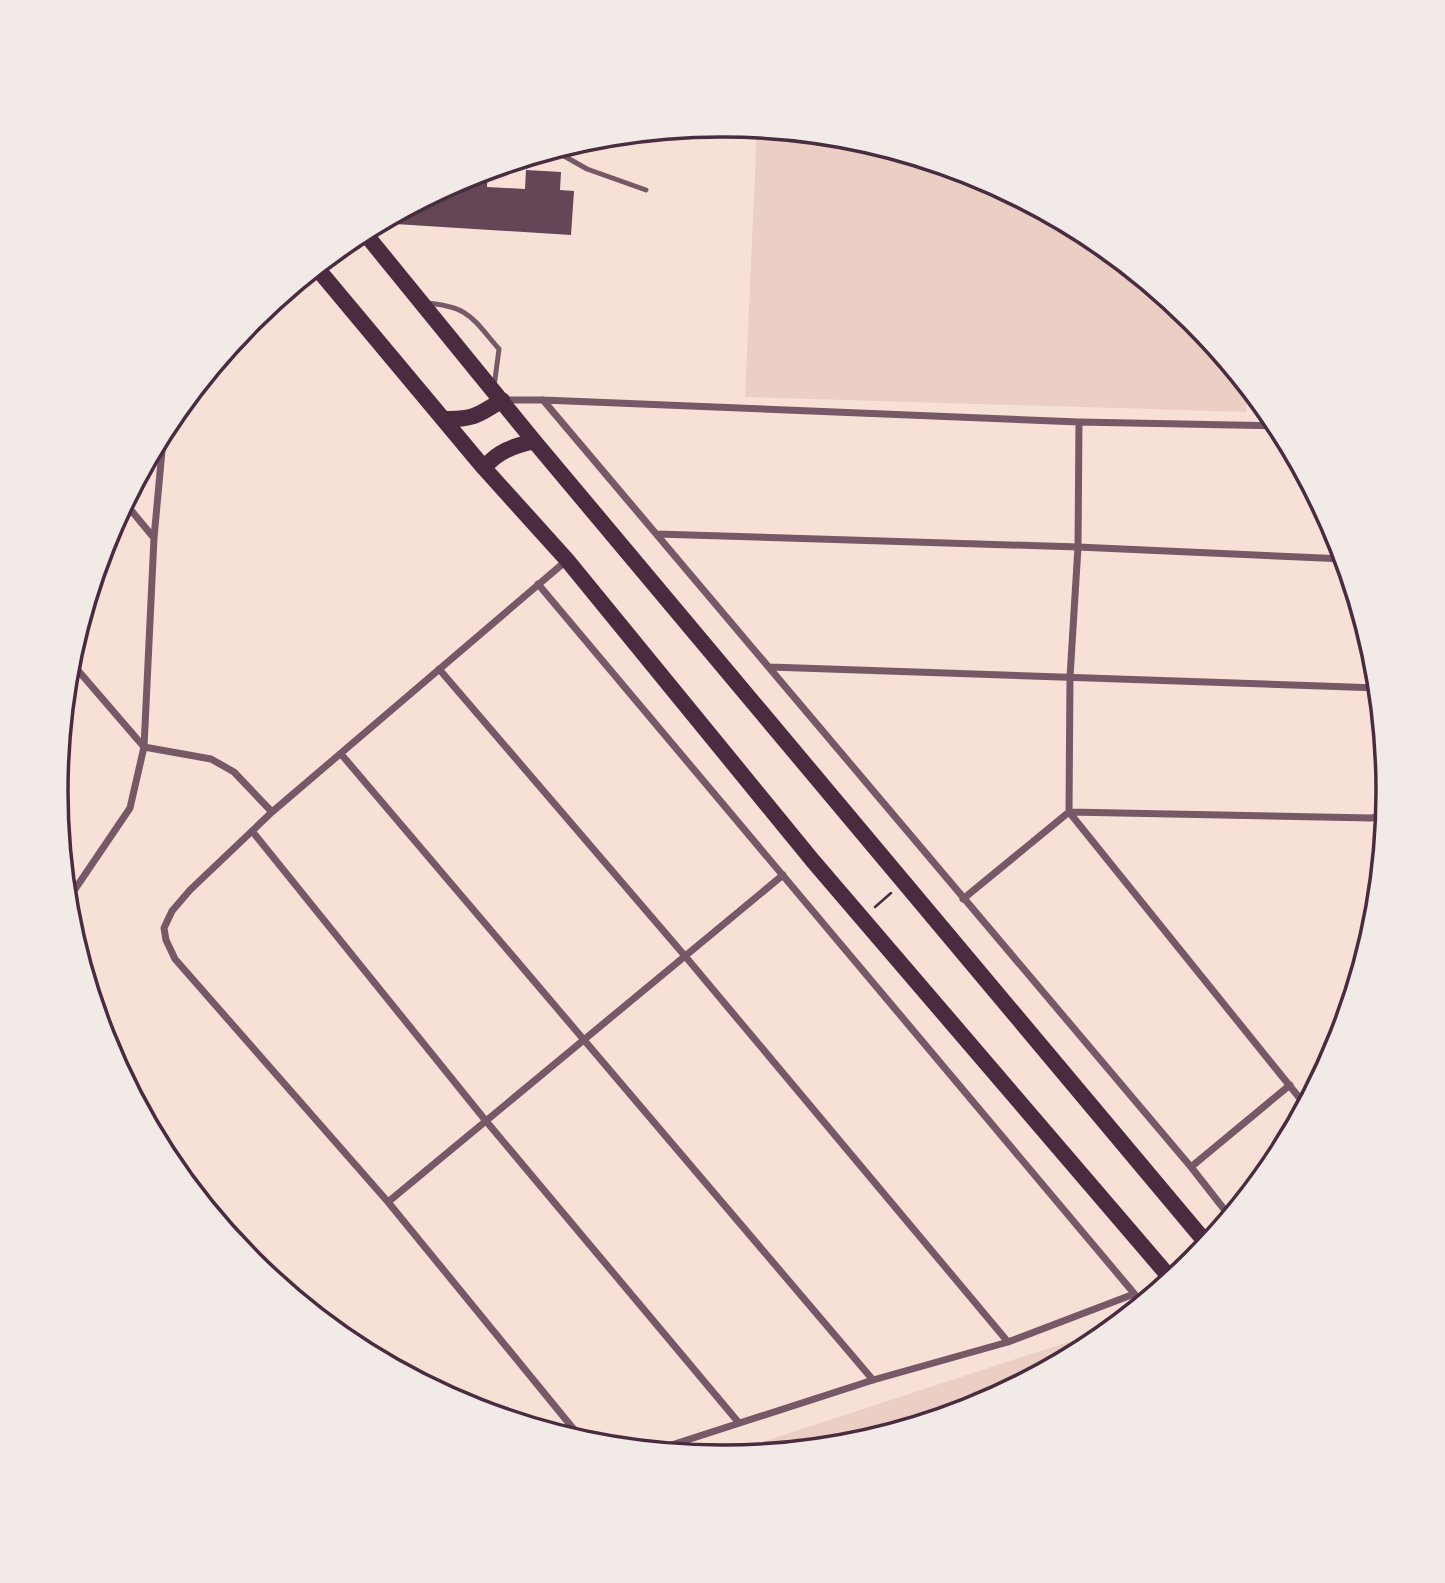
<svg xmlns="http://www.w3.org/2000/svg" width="1445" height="1583" font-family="Lato,sans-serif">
  <rect width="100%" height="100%" fill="#f7e1d7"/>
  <!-- green -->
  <path fill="#ebcfc5" d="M757 128 853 138 978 176 1093 238 1194 321 1248 386 1246 412 745 397Z
    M1117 1326 1092 1346 977 1407 852 1445 716 1457Z"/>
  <!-- building -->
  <path fill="#644757" d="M488 170 487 187 525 189 526 170 561 172 560 190 574 191 571 235 379 223 468 176Z"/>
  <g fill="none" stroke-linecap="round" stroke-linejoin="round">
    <!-- path -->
    <path stroke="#4a2c40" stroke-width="2.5" d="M875 907 891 893"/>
    <!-- service -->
    <path stroke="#755966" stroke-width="5" d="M744 135V127
      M548 151 557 152 587 169 646 190
      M425 303C469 306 472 318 499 349L494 387"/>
    <!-- minor -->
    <path stroke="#755966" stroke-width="7" d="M502 400H543L1079 422 1279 426
      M543 400 1191 1167 1231 1218
      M1079 422 1078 547 1070 677 1069 812 1306 1106
      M125 503 154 538
      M657 534 1078 547 1345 559
      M566 561 272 812 190 890 172 911 164 928 166 940 175 959 388 1202 585 1443
      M538 584 1143 1304
      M69 660 144 747 211 759 234 772 272 812
      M770 667 1379 688
      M439 669 685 956 1008 1342
      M341 754 873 1380
      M252 831 486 1121 739 1423
      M963 899 1069 812 1371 818 1387 815
      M67 901 130 808 144 747 154 538 164 429
      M1191 1167 1290 1085
      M388 1202 783 875
      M653 1451 873 1380 1008 1342 1134 1294"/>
    <!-- primary -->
    <path stroke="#4a2c40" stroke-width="16" d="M363 231 534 441 1208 1245
      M316 267 484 468 567 560 813 861 1172 1280
      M443 419C471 420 478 416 502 400
      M484 468C498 451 514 446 534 441"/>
  </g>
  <!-- crop -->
  <path d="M0 0H1445V1583H0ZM68 791a654 654 0 1 1 1308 0a654 654 0 1 1-1308 0Z" fill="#f1eae7" fill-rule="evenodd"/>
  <path fill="none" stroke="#4a2c40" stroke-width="3.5" d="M68 791a654 654 0 1 1 1308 0a654 654 0 1 1-1308 0Z"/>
</svg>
